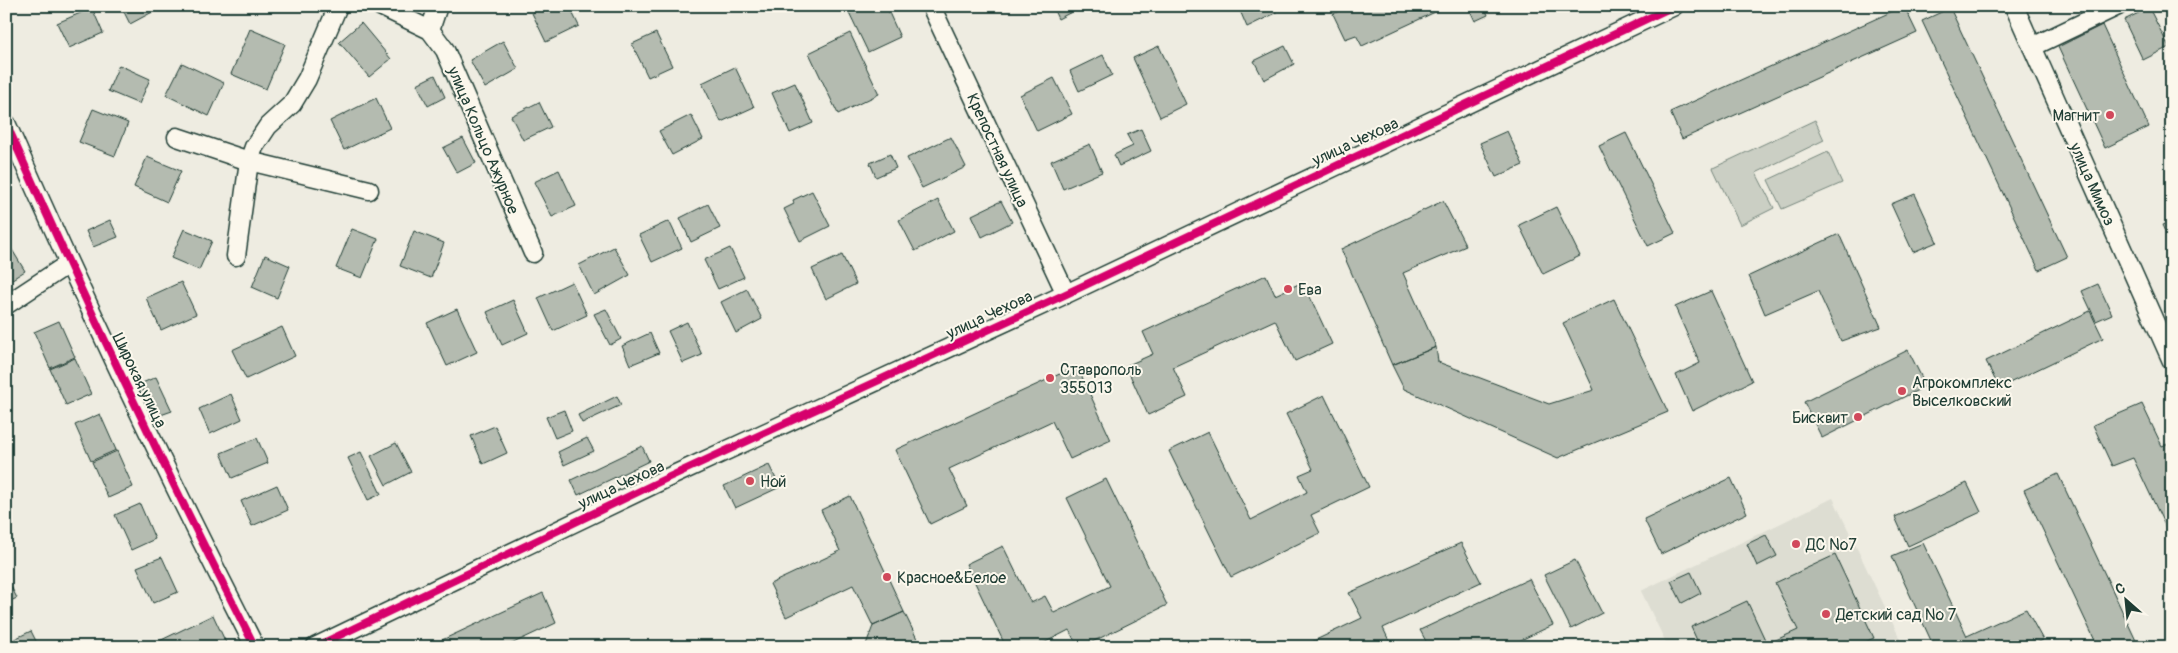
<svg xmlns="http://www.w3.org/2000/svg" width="2178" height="653" font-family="Pangolin,sans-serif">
  <rect width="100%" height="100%" fill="#eeece1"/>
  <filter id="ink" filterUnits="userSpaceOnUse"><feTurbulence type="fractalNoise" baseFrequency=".02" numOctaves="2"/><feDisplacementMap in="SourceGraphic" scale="10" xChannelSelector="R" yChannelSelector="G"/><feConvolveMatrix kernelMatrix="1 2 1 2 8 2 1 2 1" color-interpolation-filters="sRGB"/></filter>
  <g filter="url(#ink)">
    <!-- built -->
    <path fill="#ddddd2" d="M1833 498 1904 647H1668L1641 591Z"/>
    <!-- green -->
    <path fill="#cbcfc4" stroke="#75867c" d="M1815 120 1824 140 1756 173 1774 208 1740 225 1713 168Z
      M1828 152 1842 183 1782 209 1768 180Z"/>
    <!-- building -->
    <path fill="#b4bbb0" stroke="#1f3d34" d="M121 6H157L158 9 130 24Z
      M546 6H569L579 26 546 42 532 13Z
      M846 6H886L900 37 868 52Z
      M1052 6H1083L1058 19Z
      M1238 6H1273L1276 13 1247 27Z
      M1349 6H1448L1362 46 1356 35 1345 39 1333 14Z
      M1468 6H1484L1488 15 1475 21Z
      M1904 6 1917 33 1682 139 1670 112Z
      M92 8 103 33 69 48 57 23Z
      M1950 8 2067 257 2039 270 1922 21Z
      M2149 8 2169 47 2143 60 2124 20Z
      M361 23 391 59 369 77 339 42Z
      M2102 25 2149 127 2105 148 2058 47Z
      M250 29 285 44 266 89 231 74Z
      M656 33 672 66 648 77 632 44Z
      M850 33 879 94 838 114 809 53Z
      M503 41 518 69 485 88 470 60Z
      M1159 46 1186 104 1160 117 1133 58Z
      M1285 46 1294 64 1264 80 1254 61Z
      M1103 55 1112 75 1079 91 1070 71Z
      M182 63 224 83 209 116 166 95Z
      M119 65 150 79 139 104 108 91Z
      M735 67 754 107 721 122 702 83Z
      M435 75 445 97 428 106 417 84Z
      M1054 78 1072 114 1037 131 1020 95Z
      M795 83 813 123 790 133 772 93Z
      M376 98 390 128 344 150 330 121Z
      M539 102 551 127 523 140 511 116Z
      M93 109 128 123 115 156 79 142Z
      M691 115 703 139 672 155 659 131Z
      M1141 129 1151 151 1119 166 1114 155 1133 146 1127 135Z
      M1507 131 1523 165 1496 177 1480 143Z
      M1626 133 1675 233 1648 246 1599 146Z
      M951 137 966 167 922 188 907 158Z
      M463 138 476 163 457 173 443 148Z
      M1090 144 1102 172 1063 189 1051 161Z
      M890 154 896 168 876 177 870 163Z
      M147 157 181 171 167 202 134 187Z
      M559 170 576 206 552 217 534 182Z
      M812 191 830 226 800 241 784 209 794 204 793 200Z
      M1915 194 1937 242 1913 252 1891 204Z
      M938 200 954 231 915 251 899 220Z
      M1001 201 1012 222 982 237 972 215Z
      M1443 201 1466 246 1403 273 1436 347 1392 365 1341 249Z
      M708 204 720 228 691 242 680 218Z
      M1556 207 1580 256 1543 274 1519 225Z
      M110 220 118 237 93 247 86 231Z
      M669 221 682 248 652 262 639 235Z
      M2172 221V241L2170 242 2162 225Z
      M184 229 212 241 199 270 171 258Z
      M352 229 378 239 362 278 336 268Z
      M414 231 444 243 431 278 400 266Z
      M1839 234 1881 327 1841 341 1818 291 1765 314 1749 276Z
      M614 247 630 275 594 295 579 265Z
      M11 248 25 271 6 283V251Z
      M730 248 744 277 718 289 704 260Z
      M265 255 290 266 277 298 252 287Z
      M842 255 856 284 826 299 812 269Z
      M1266 275 1275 295 1303 282 1332 344 1295 361 1275 320 1173 367 1187 397 1148 415 1126 366 1153 354 1143 332Z
      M181 282 196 314 161 330 146 298Z
      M572 282 587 315 553 331 538 298Z
      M2098 284 2112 314 2096 321 2082 291Z
      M747 289 762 319 736 333 721 302Z
      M1711 291 1752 381 1692 411 1676 375 1700 363 1675 307Z
      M1614 299 1668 412 1558 458 1404 389 1392 365 1436 347 1438 362 1549 404 1594 390 1563 323Z
      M513 300 528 333 502 345 487 312Z
      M457 309 477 352 447 366 427 323Z
      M606 309 621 339 610 345 594 314Z
      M2090 311 2103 338 1999 388 1986 361Z
      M59 321 75 357 50 368 34 332Z
      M687 322 702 355 683 363 668 331Z
      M282 327 295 356 246 379 232 350Z
      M650 333 659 353 630 365 622 346Z
      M1908 350 1926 386 1822 438 1804 402Z
      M75 358 91 394 66 405 50 369Z
      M1077 366 1111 440 1070 459 1052 421 949 469 967 506 930 524 895 450Z
      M156 377 172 411 155 417 140 384Z
      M231 394 242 419 210 434 199 409Z
      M1324 395 1369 487 1311 515 1320 533 1231 577 1169 451 1208 432 1251 520 1307 492 1299 475 1313 469 1286 414Z
      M617 396 621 405 582 423 578 415Z
      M2142 404 2162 446 2170 443 2172 447V531L2168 532 2133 458 2112 466 2093 425Z
      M564 410 572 431 555 438 546 417Z
      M100 414 116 450 91 461 75 425Z
      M495 426 507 453 483 464 471 436Z
      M257 438 268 463 232 478 221 453Z
      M587 438 594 451 564 465 558 452Z
      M396 443 411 472 386 485 371 456Z
      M642 446 649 461 578 495 571 480Z
      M117 451 133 487 108 498 92 462Z
      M361 452 381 494 368 500 348 458Z
      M769 465 780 487 735 508 724 486Z
      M2058 474 2139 647H2098L2024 490Z
      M1731 478 1747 513 1661 554 1644 519Z
      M1106 479 1167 605 1082 647H1078L1069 630 1036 647H1006L966 564 1003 546 1031 603 1045 596 1054 613 1110 586 1067 498Z
      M1967 483 1981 512 1908 546 1895 517Z
      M277 485 288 510 252 526 241 501Z
      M850 496 904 612 873 626 853 585 786 617 770 584 840 551 821 510Z
      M140 504 155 539 131 550 115 515Z
      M1766 535 1777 556 1757 566 1747 544Z
      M1461 543 1481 582 1383 628 1392 647H1301L1362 618 1349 593Z
      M1923 543 1967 636 2026 609 2043 640 2029 647H1934L1892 556Z
      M1835 555 1874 638 1854 647H1700L1691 627 1747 601 1767 644 1798 630 1775 583Z
      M162 557 178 592 153 603 137 567Z
      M1575 560 1602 613 1571 629 1544 575Z
      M1691 572 1701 593 1682 603 1671 581Z
      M6 577 17 598 6 603Z
      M1529 579 1553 625 1506 647H1429L1420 630Z
      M543 593 556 623 505 647H427Z
      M904 612 921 647H865L873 626Z
      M213 615 228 647H147Z
      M31 631 39 647H6V643Z"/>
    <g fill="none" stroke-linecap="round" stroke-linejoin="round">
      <!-- minor casing -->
      <g stroke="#1f3d34" stroke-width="21">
        <path id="minor" d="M380 6 430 30 445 50 533 253
          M931 6 1066 294
          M2014 6 2172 361
          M430 30 438 6
          M2032 47 2118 6
          M6 123C84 300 167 475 255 647
          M177 137 249 161 369 190
          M236 256 249 161 254 147 268 126 292 104 307 79 338 6
          M6 305 68 264
          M315 647 667 478 1066 294 1674 6"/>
      </g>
      <!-- minor -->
      <use href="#minor" stroke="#fbf7ec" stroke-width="18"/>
      <!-- cycleway casing -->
      <g stroke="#fbf7ec" stroke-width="11">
        <path id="cycleway" d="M6 123C84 300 167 475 255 647
          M315 647 667 478 1066 294 1674 6"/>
      </g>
      <!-- cycleway -->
      <use href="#cycleway" stroke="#d6006c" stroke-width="8"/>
    </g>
  </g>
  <!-- markers -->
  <g fill="#d1495b" stroke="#fbf7ec" stroke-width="2">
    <circle cx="2110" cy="115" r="5"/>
    <circle cx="1288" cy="289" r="5"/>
    <circle cx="1050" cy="378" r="5"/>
    <circle cx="1902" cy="391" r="5"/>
    <circle cx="1858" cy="417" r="5"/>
    <circle cx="750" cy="481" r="5"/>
    <circle cx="1796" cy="544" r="5"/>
    <circle cx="887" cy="577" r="5"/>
    <circle cx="1826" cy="614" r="5"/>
  </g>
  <g text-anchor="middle" stroke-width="4" stroke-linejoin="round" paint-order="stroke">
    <!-- poi labels -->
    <g font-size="16" fill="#1f3d34" stroke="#fbf7ec" text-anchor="start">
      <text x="2100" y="121" text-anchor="end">Магнит</text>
      <text x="1298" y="295">Ева</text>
      <text x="1060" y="375">Ставрополь<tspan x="1060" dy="18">355013</tspan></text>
      <text x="1912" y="388">Агрокомплекс<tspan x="1912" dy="18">Выселковский</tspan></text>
      <text x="1848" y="423" text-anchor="end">Бисквит</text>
      <text x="760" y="487">Ной</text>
      <text x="1806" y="550">ДС №7</text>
      <text x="897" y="583">Красное&amp;Белое</text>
      <text x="1836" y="620">Детский сад № 7</text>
    </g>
    <!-- street labels -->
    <g font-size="16" fill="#1f3d34" stroke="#fbf7ec">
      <text transform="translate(484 140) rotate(67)" y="6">улица Кольцо Ажурное</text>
      <text transform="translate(1355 141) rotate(-25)" y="6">улица Чехова</text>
      <text transform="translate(998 150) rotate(65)" y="6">Крепостная улица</text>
      <text transform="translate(2093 184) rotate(66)" y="6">улица Мимоз</text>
      <text transform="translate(989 314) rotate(-25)" y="6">улица Чехова</text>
      <text transform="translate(140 380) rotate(64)" y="6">Широкая улица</text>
      <text transform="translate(621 484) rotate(-25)" y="6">улица Чехова</text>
    </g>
  </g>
  <!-- margin -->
  <rect width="2178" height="653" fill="none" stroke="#fbf7ec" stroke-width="25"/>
  <rect x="12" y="12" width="2153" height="628" fill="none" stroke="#1f3d34" stroke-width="2" filter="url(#ink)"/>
  <!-- north arrow -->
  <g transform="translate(2126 600) rotate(333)" stroke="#fbf7ec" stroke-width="4" paint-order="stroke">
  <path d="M0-4L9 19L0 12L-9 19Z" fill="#1f3d34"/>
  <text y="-8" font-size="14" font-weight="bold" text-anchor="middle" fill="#1f3d34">С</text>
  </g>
</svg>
